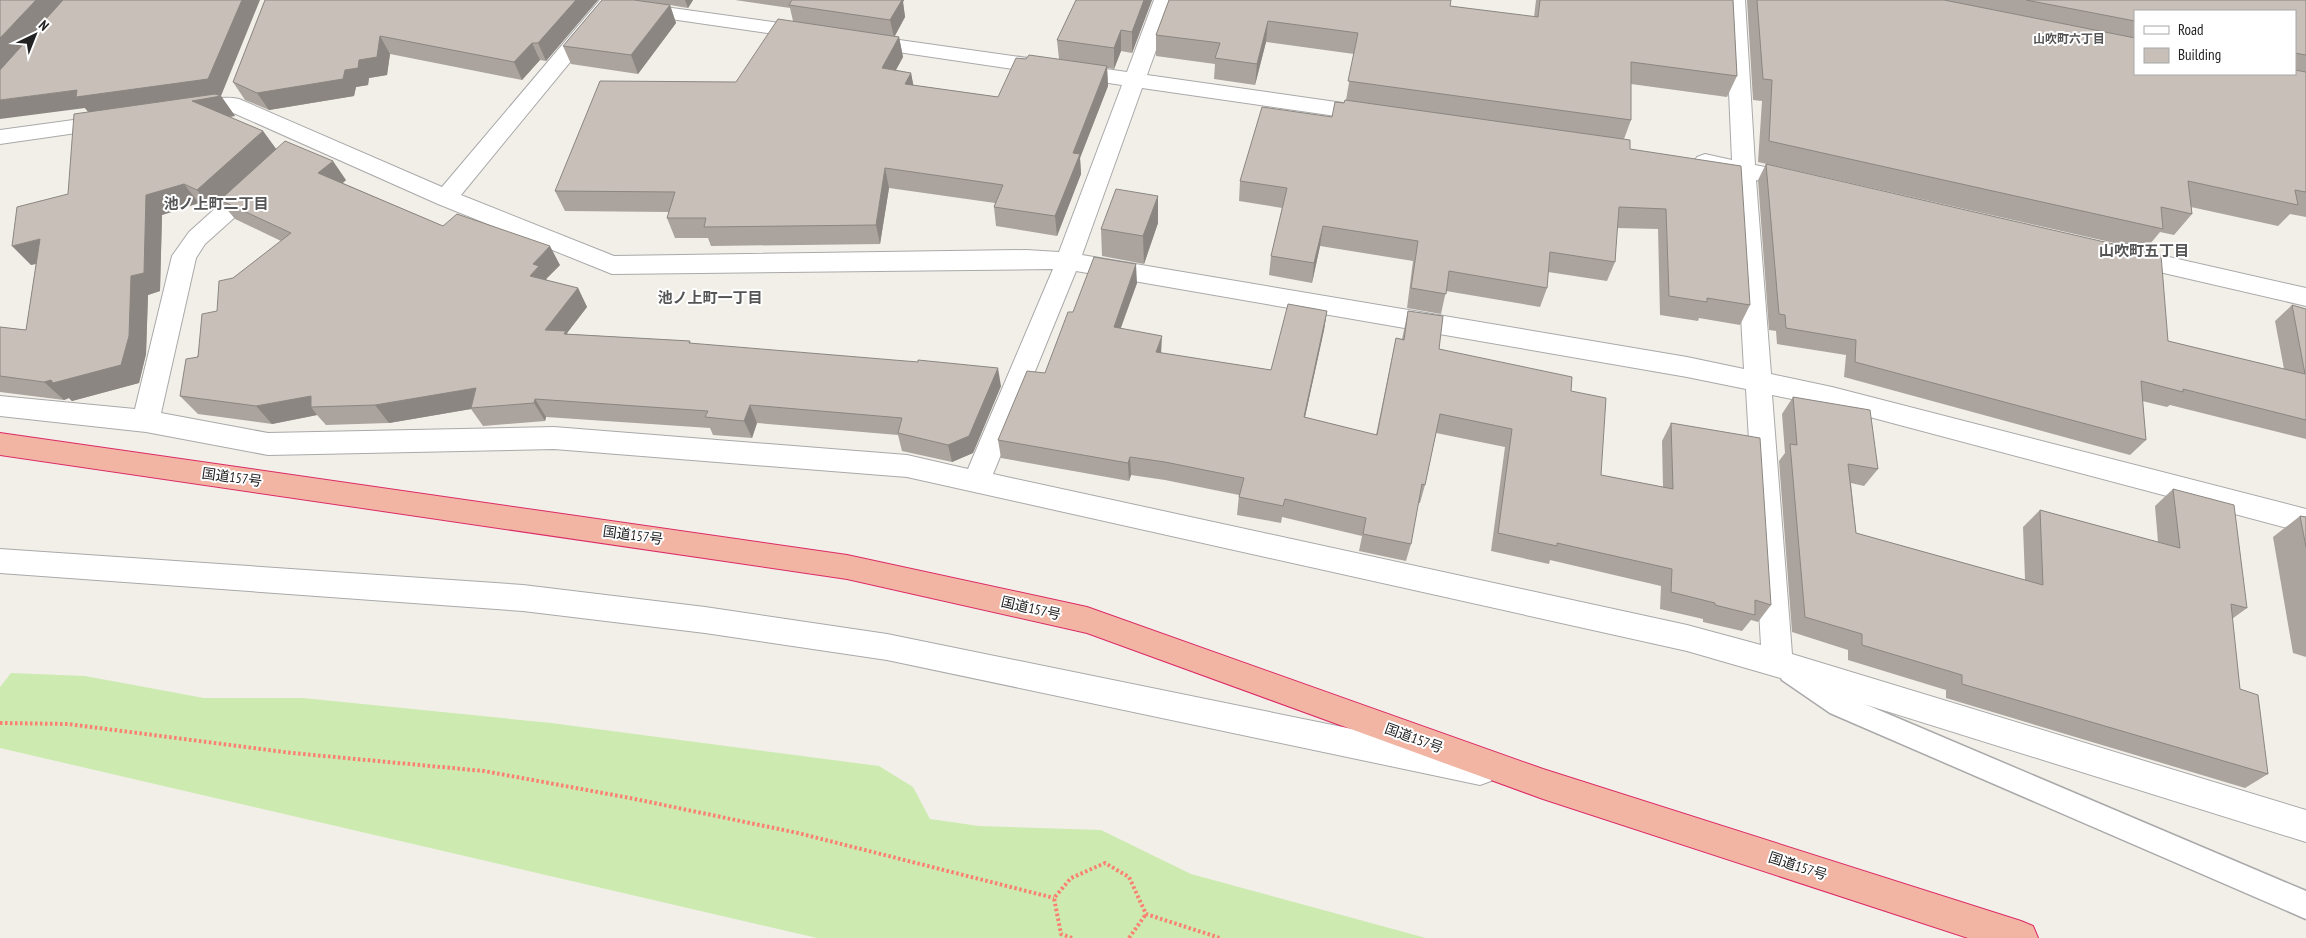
<svg xmlns="http://www.w3.org/2000/svg" width="2306" height="938" font-family="'PT Sans Narrow','Noto Sans JP',sans-serif">
  <rect width="100%" height="100%" fill="#f2efe9"/>
  <!-- grass -->
  <path fill="#cdebb0" d="M11 673 85 676 204 698H303L551 723 879 766 913 787 930 819 979 826 1101 830 1191 874 1426 938H817L0 748V687Z"/>
  <g fill="none" stroke-linecap="round" stroke-linejoin="round">
    <!-- service casing -->
    <g stroke="#a9a9a9" stroke-width="3">
      <path id="service" d="M1791 661 1800 664 1848 697 2306 891V919L1830 713 1782 680 1778 672 1782 664Z"/>
    </g>
    <!-- minor casing -->
    <g stroke="#a9a9a9" stroke-width="2">
      <path id="minor" d="M600 0H621L461 195 614 256 1026 250 1059 252 1122 85 864 47 857 46 854 41 857 36 864 35 1127 72 1154 0H1174L1147 75 1371 107 1379 109 1382 114 1379 119 1371 121 1142 88 1082 255 1687 357 1744 369 1733 175 1697 167 1694 162 1697 157 1705 154 1732 160 1725 0H1745L1755 165 1806 175 1810 181 1806 187 1798 189 1756 180 1771 374 1832 387 2306 509V533L1832 407 1772 395 1792 654 2306 810V842L1777 677 1687 651 907 477 554 449 268 455 146 432 0 416V396L135 409 172 256 189 232 248 179 256 177 264 179 268 185 264 191 205 244 196 258 161 413 268 433 554 427 907 455 968 469 1053 269 612 274 438 204 229 111 190 117 182 115 179 110 182 105C199 101 222 95 239 99L442 187ZM1076 271 1687 377 1746 389 1761 645 1687 625 993 474Z
        M636 3 809 27 816 29 819 33 816 37 809 39 629 13 626 9 629 5Z
        M110 115 118 117 121 122 118 127 0 144V130Z
        M2125 247 2306 288V306L2116 262 2113 256 2116 250Z
        M0 549 523 585 705 607 887 634 1480 755 1491 759 1496 770 1491 781 1480 785 887 660 705 633 523 611 0 573Z"/>
    </g>
    <!-- trunk casing -->
    <g stroke="#dc2a67" stroke-width="2">
      <path id="trunk" d="M0 433 847 555 1087 607 1543 769 2021 921 2033 926 2038 938H1968L1543 799 1087 633 847 579 0 455Z"/>
    </g>
    <!-- path -->
    <path stroke="#fa8072" stroke-width="4" stroke-dasharray="2.5 2.5" stroke-linecap="butt" d="M0 723 68 724 292 753 484 771 630 798 798 833 1054 898
      M1072 938 1061 934 1054 898 1071 878 1105 863 1129 877 1146 914 1220 938
      M1129 938 1146 914"/>
    <!-- service -->
    <use href="#service" fill="#fff" fill-rule="evenodd"/>
    <!-- minor -->
    <use href="#minor" fill="#fff" fill-rule="evenodd"/>
    <!-- trunk -->
    <use href="#trunk" fill="#f2b4a3" fill-rule="evenodd"/>
  </g>
  <!-- wall -->
  <path fill="#aba49e" fill-rule="evenodd" d="M0 0 221 96 235 116 229 117 263 131 276 150 346 180 343 183 443 226 560 265 546 279 547 280 578 288 587 307 567 333V334L690 341 691 344 1001 386 973 453 952 462 902 451 898 435 757 423 752 438 713 435 710 428 546 417 545 421 483 426 471 409 389 423 326 425 317 415 272 424 198 414 180 396 217 311 233 278 281 241 235 219 220 201 212 209 199 203 162 215 160 291 148 295 146 354 139 383 72 401 69 398 64 400 0 392V327L26 330 36 264 31 265 68 194 88 112Z
    M265 0H598L546 61 540 60 522 80 390 54 387 75 369 78 368 85 356 87 354 96 269 110 245 100 233 82Z
    M602 0H693L688 8 670 5 676 23 638 74 571 64 563 46Z
    M735 0H904L903 2 905 17 895 36 899 37 903 57 896 70 911 73 913 85 998 97 1026 59H1059L1057 40 1076 0H1152L1132 53 1121 51 1114 69 1107 68 1108 86 1080 158 1081 174 1057 236 996 226 994 207 995 203 889 188 880 244 711 246 708 238H675L667 218 669 212 565 211 555 191 736 82 793 21 790 8Z
    M1169 0 1450 6 1534 17 1536 0H1733L1737 76 1727 97 1631 84V120L1624 139 1630 149 1750 305 1740 325 1699 318 1698 321 1660 315 1658 229 1617 228 1615 262 1607 281 1548 272 1547 288 1540 307 1446 291 1441 314 1407 308 1413 261 1320 246 1312 283 1269 275 1271 256 1282 208 1239 201 1240 181 1332 117 1344 103 1346 100 1354 54 1266 42 1255 85 1214 79 1215 64 1156 56V35Z
    M1747 0H2306V217L2290 214 2278 226 2191 207 2192 214 2174 235 2160 232 2145 250 1758 162 1762 101 1753 100ZM2135 11H2295V74H2135Z
    M1766 164 2168 341 2284 369 2275 321 2292 305 2306 309V439L2170 405 2167 407 2142 401 2146 440 2130 455 1844 377 1846 355 1777 344 1776 331 1769 330 1758 180Z
    M1158 196V223L1144 264 1102 256 1101 229Z
    M1137 283 1121 328 1161 353 1271 370 1327 311 1324 330 1305 417 1376 435 1396 338 1402 339 1404 330 1408 311 1439 349 1571 391 1601 475 1663 487 1662 441 1671 423 1771 605 1758 622 1751 620 1742 631 1703 622V619L1660 609 1661 586 1550 560 1549 564 1491 551 1505 447 1436 433 1425 485 1420 503H1418L1411 544 1406 561 1359 551 1362 536 1282 517 1281 523 1237 515 1239 495 1165 480 1131 475 1129 481 1001 458 998 440 1045 373 1073 312Z
    M1793 397 1878 469 1864 486 1851 483 1856 533 2025 580 2023 527 2040 510 2158 542 2155 506 2173 489 2247 608 2232 619 2240 689 2268 774 2245 788 1946 698V690L1848 660V650L1792 632 1779 461 1785 453 1782 414Z
    M2300 516 2306 517V657L2293 653 2273 537Z"/>
  <!-- shaded-wall -->
  <path fill="#8b8681" d="M36 0H66L0 72V38Z
    M242 0H260L221 96 91 115 85 108 0 119V100L77 90Z
    M576 0H598L546 61 538 43Z
    M685 0H693L688 8Z
    M893 0H904L903 2 905 17 894 37 890 20Z
    M1144 0H1152L1132 53V32Z
    M670 5 676 23 638 74 631 55Z
    M1268 21 1266 42 1255 85 1257 64Z
    M1121 30V51L1114 69V48Z
    M380 36 390 54 387 75 369 78 368 85 356 87 354 96 269 110 257 93 345 70 359 60Z
    M899 37 903 57 886 88 882 68Z
    M532 43 540 60 522 80 514 62Z
    M1107 66 1108 86 1080 158 1081 174 1057 236 1055 216 1073 153Z
    M911 73 915 93 905 84Z
    M221 96 235 116 207 120 192 101Z
    M263 131 277 150 212 209 197 190Z
    M333 161 346 180 331 192 318 173Z
    M885 168 889 188 880 244 876 225Z
    M184 184 199 203 162 215 160 291 148 295 146 354 139 383 72 401 69 398 64 400 44 382 131 276 146 195Z
    M1158 196V223L1144 264 1143 236Z
    M1323 226 1320 246 1312 283 1314 263Z
    M40 239 58 258 31 265 12 246Z
    M550 246 560 265 546 279 549 285 530 276 533 264Z
    M1136 264 1137 283 1114 346V327Z
    M578 288 587 307 567 333 576 349 545 330Z
    M1327 311 1324 330 1301 435 1304 417Z
    M1162 336 1161 355 1156 352Z
    M998 368 1001 386 973 453 952 462 948 445Z
    M476 388 471 409 389 423 375 405Z
    M311 396V407L317 415 272 424 256 406Z
    M535 399 546 417 545 421 534 403Z
    M750 405 757 423 752 438 744 421Z
    M1130 457 1131 475 1129 481 1128 463Z"/>
  <!-- building -->
  <path fill="#c7bfb8" stroke="#8b8681" d="M0 0H36L0 38Z
    M63 0H242L208 79 76 97 77 90 0 100V70Z
    M265 0H576L538 43H532L514 62 380 36 377 57 359 60 358 68 345 70 343 79 257 93 233 82Z
    M602 0H634L670 5 631 55 563 46Z
    M792 0H902L890 20 789 5Z
    M1076 0H1144L1132 32 1121 30 1114 48 1057 40Z
    M1169 0H1451L1450 6 1538 17 1540 0H1733L1737 76 1631 62V120L1348 81 1358 33 1268 21 1257 64 1215 58 1220 43 1156 35Z
    M1757 0H1944L2135 38V74H2295V70L2306 72V192L2295 190 2298 205 2188 181 2192 214 2161 207 2163 229 1769 141 1772 80 1763 79Z
    M2026 0H2306V55L2295 53V11H2135V21Z
    M778 19 899 37 882 68 911 73 905 84 998 97 1016 58 1026 59 1029 55 1107 66 1073 153 1080 154 1055 216 994 207 1003 185 885 168 876 225 704 227 706 218H667L675 192 555 191 600 81 736 82Z
    M215 94 221 96 192 101 263 131 197 190 184 184 146 195 144 273 131 276 129 336 121 365 53 383 51 380 44 382 0 376V327L26 330 40 239 12 246 17 207 68 194 74 114Z
    M1345 100 1630 140V149L1741 166 1750 305 1707 298V302L1669 296 1666 209 1619 207 1615 262 1550 252 1547 288 1449 271 1446 294 1411 288 1418 241 1323 226 1314 263 1271 256 1287 188 1240 181 1262 107 1332 117 1335 102 1344 103Z
    M285 141 333 161 318 173 443 226 457 214 550 246 533 264 539 266 530 276 578 288 545 330 566 331 564 334 690 341 689 343 918 362V360L998 368 969 436 948 445 898 433 902 418 750 405 744 421 705 417 708 411 535 399 534 403 471 408 476 388 375 405 311 407V396L256 406 180 396 186 359 198 357 202 314 217 311 219 281 233 278 291 233 220 200Z
    M1766 164 2161 255 2168 341 2305 374 2292 305 2306 309V420L2183 389V392L2141 381 2146 440 1855 362 1856 340 1786 328 1785 315 1779 314Z
    M1116 189 1158 196 1143 236 1101 229Z
    M1094 257 1136 264 1114 327 1162 336 1156 352 1271 370 1288 304 1327 311 1304 417 1377 435 1396 338 1404 340 1408 311 1443 316 1439 349 1572 377 1571 391 1606 398 1601 475 1673 489 1671 423 1760 438 1771 605 1755 600V615L1715 605V603L1671 592 1672 569 1557 543V546L1498 533 1512 429 1440 414 1425 485 1422 484 1411 544 1363 534 1366 518 1285 499 1283 506 1239 497 1244 478 1165 462 1130 457 1128 463 998 440 1027 371 1045 373 1068 312H1073Z
    M1793 397 1870 410 1878 469 1848 464 1856 533 2043 585 2040 510 2180 548 2173 489 2234 505 2247 608 2231 604 2240 689 2258 695 2268 774 1962 684V675L1862 645V634L1805 617 1790 444 1797 445Z
    M2300 516 2306 517V547Z"/>
  <g text-anchor="middle" stroke-width="4" stroke-linejoin="round" paint-order="stroke">
    <!-- far-neighbourhood labels -->
    <g font-size="12" font-weight="bold" fill="#555" stroke="#fff">
      <text x="2069" y="43">山吹町六丁目</text>
    </g>
    <!-- street labels -->
    <g font-size="14" fill="#222" stroke="#fff">
      <text transform="translate(232 477) rotate(8)" y="5">国道157号</text>
      <text transform="translate(633 535) rotate(8)" y="5">国道157号</text>
      <text transform="translate(1031 608) rotate(13)" y="5">国道157号</text>
      <text transform="translate(1414 738) rotate(20)" y="5">国道157号</text>
      <text transform="translate(1798 866) rotate(18)" y="5">国道157号</text>
    </g>
    <!-- neighbourhood labels -->
    <g font-size="15" font-weight="bold" fill="#555" stroke="#fff">
      <text x="216" y="209">池ノ上町二丁目</text>
      <text x="2144" y="256">山吹町五丁目</text>
      <text x="710" y="303">池ノ上町一丁目</text>
    </g>
  </g>
  <!-- legend -->
  <rect x="2134" y="10" width="162" height="65" fill="#ffffff" stroke="#a7a7a7"/>
  <rect x="2144" y="26" width="25" height="8" fill="#ffffff" stroke="#a7a7a7"/>
  <text x="2178" y="35" font-size="15" fill="#222222">Road</text>
  <rect x="2144" y="48" width="25" height="15" fill="#c7bfb8" stroke="#a7a7a7"/>
  <text x="2178" y="60" font-size="15" fill="#222222">Building</text>
  <!-- north arrow -->
  <g transform="translate(35 35) rotate(43)" stroke="#ffffff" stroke-width="4" paint-order="stroke">
  <path d="M0-4L9 19L0 12L-9 19Z" fill="#222222"/>
  <text y="-8" font-size="14" font-weight="bold" text-anchor="middle" fill="#222222">N</text>
  </g>
</svg>
